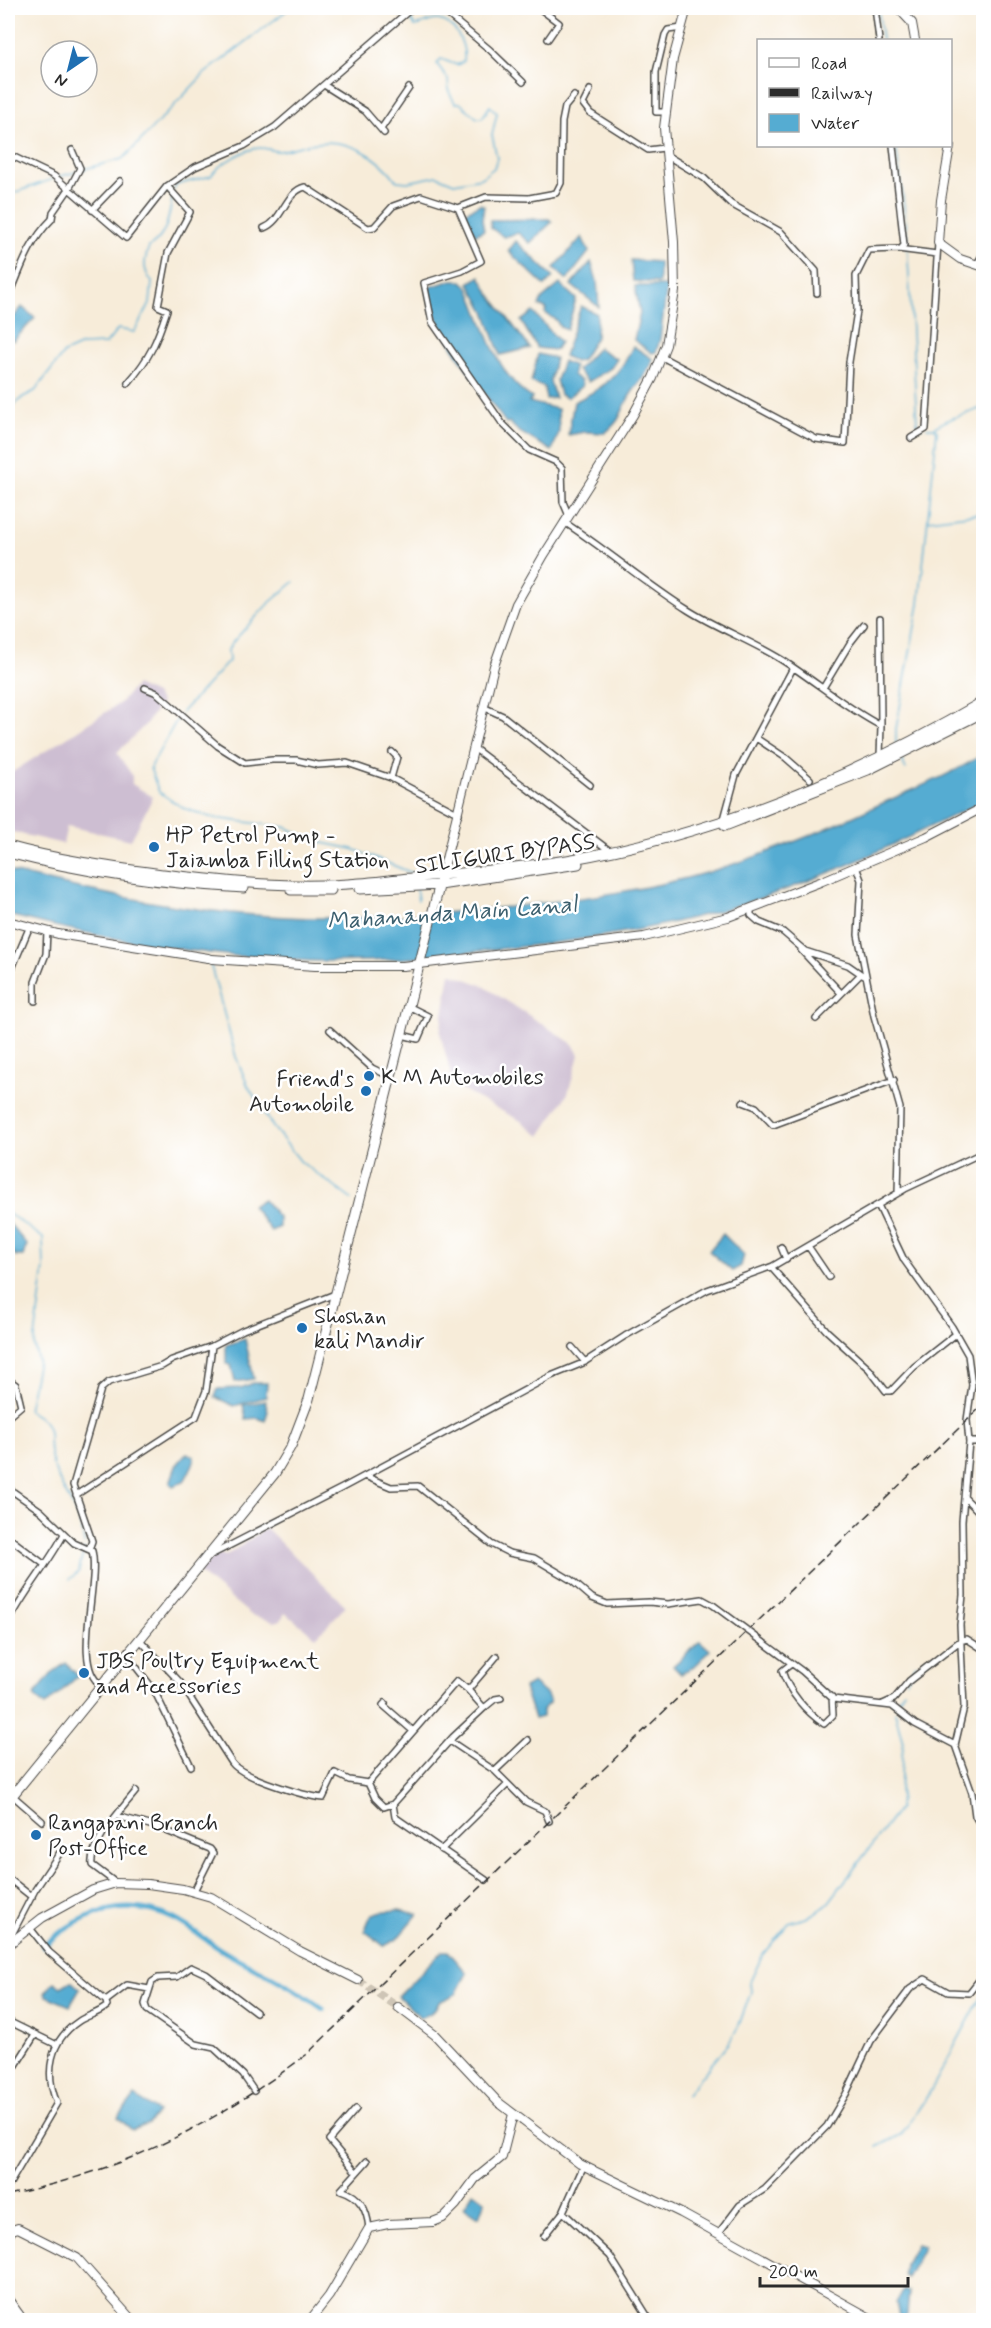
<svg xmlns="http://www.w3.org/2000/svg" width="991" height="2328" font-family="Mynerve,sans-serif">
  <rect width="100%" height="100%" fill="#fff"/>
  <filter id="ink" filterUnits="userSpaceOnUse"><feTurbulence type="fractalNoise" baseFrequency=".0167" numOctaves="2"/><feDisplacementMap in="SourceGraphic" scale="12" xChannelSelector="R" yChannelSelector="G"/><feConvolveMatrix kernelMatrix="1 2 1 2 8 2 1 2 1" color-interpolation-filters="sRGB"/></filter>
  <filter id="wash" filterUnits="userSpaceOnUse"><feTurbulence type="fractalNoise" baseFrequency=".008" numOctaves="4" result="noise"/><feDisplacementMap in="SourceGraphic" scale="24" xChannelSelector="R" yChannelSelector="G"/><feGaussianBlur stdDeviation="1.35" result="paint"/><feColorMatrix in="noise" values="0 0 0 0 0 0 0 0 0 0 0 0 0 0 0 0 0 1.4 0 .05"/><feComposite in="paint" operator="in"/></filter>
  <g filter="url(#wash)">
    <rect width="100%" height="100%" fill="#f7ecd9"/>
    <!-- industrial -->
    <path fill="#cdbed2" d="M136 685 155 694 161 703 145 725 117 753 132 775V784L153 797 131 840 67 826 63 844 8 831V775L120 703Z
      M450 973 482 985 573 1044 579 1055 568 1093 540 1136 521 1121 454 1086 440 1033Z
      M266 1528 346 1606 316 1637 285 1613 281 1620 274 1622 251 1615 198 1572 212 1558 220 1554 226 1556Z"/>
    <!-- water -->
    <path fill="#55acd2" stroke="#406c7e" stroke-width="1.5" d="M480 204 484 206 482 220 484 230 475 235 465 212Z
      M549 219 552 222 530 243 518 233 504 237 491 228 490 220Z
      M582 237 589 252 567 280 554 268Z
      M516 241 553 277 545 286 508 251Z
      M631 260 659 262V283L633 281Z
      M591 262 597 281 599 307 571 285Z
      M480 276 489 293 530 348 500 355 485 311 469 283Z
      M449 281H462L469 288C486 326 495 375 532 398L529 402 558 409 559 432 552 451 518 431 509 422 506 423C485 394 429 323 429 290L430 287Z
      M560 284 576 299 567 330 560 327 556 320 545 313 546 308 539 306 542 299Z
      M635 286H667L660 339 656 352 652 353 634 340 640 313Z
      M581 306 597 314 596 337 582 360 575 362 564 356Z
      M22 307 35 318 13 341 8 336V324Z
      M533 312 560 342 555 350 537 348 521 321Z
      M633 346 653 359C648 376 636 384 628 399 619 416 621 420 605 433L585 432 568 435 574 402C602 389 620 376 633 346Z
      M598 348 617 359 611 368 588 382 577 370Z
      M538 354 555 358 550 381 555 398 546 399 544 387 531 382Z
      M563 361 574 366 573 375 581 381 582 386 567 398 560 395 556 380Z
      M983 754V801C906 839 825 879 742 904 666 928 588 940 509 948 462 953 415 959 368 961 252 965 120 943 8 915V871C108 897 213 917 317 918 382 919 446 913 509 907 577 899 644 891 709 872 765 855 821 832 874 807 910 790 950 776 983 754Z
      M263 1199 279 1218V1227L271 1231 252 1206Z
      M8 1222 27 1245 23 1256H16L8 1248Z
      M723 1234 744 1255 741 1266 732 1271 709 1251Z
      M245 1339 254 1379 235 1382 231 1365 226 1364V1345Z
      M253 1383H267L266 1397 234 1406 215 1397 218 1389 241 1388Z
      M265 1401 268 1411 265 1421 258 1418 246 1419 243 1405Z
      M187 1453 194 1457V1462L184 1482 173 1486 170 1483 176 1466Z
      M700 1641 710 1650 697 1664 681 1674 673 1666Z
      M66 1663 78 1676 45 1706 34 1696 53 1672Z
      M533 1683 547 1695 550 1702 542 1710V1717L534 1719 524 1688Z
      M399 1910 418 1914 396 1940 384 1946 365 1931C371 1908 377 1912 399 1910Z
      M442 1951H448L467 1973 456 1994 439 2002C435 2011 430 2015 420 2017L398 1996Z
      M71 1981 80 1989 70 2006 46 1996 45 1993 54 1982 61 1987Z
      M135 2096 158 2112 148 2124 132 2130 118 2118Z
      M473 2192 485 2200 479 2217 464 2207Z
      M916 2244 924 2246 907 2278 904 2275 905 2263Z
      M904 2289 909 2292 907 2314 902 2318 899 2316 896 2303Z"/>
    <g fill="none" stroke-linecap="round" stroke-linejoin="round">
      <!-- stream -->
      <path stroke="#55acd2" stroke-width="1.5" d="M394 8 404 12
        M878 8 882 40
        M896 146 906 222 917 424 922 428
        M81 170 122 159 128 154 204 74 290 8
        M58 177 76 172
        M174 190 176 185 211 176C218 164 248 147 262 148 268 148 274 152 280 151 292 149 304 144 317 143 349 138 379 156 397 181L408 182 437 176 454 183 481 178 494 168 497 158 492 135 497 113 490 106 482 118H477L460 103H455L449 92 448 79 437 64 441 59 457 65 464 61C466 46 456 22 438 20 430 19 423 25 415 26L408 16
        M8 195 53 179
        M8 412 23 397 35 391 64 353 82 345 106 344 118 329 134 332 150 304 152 282C142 269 144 261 149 247 168 236 169 214 173 195
        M935 427C951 416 966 415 984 407
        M928 520 984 513
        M182 712 229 661 228 650 231 644 267 605 294 582
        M179 716 150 768 159 792 183 808 213 818 285 827 318 842 353 849 412 873
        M896 744V729L919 604 937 431 935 428H927
        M901 759 906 769
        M416 889 418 900
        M210 963 236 1057 248 1086 273 1127 301 1162 351 1199
        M8 1213 43 1238 44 1268 34 1346 38 1361 28 1410C33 1414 40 1417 44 1421 52 1431 48 1441 50 1452 55 1485 82 1510 84 1544
        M70 1579 79 1571 84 1549
        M906 1681 916 1664
        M895 1704 904 1691
        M686 2095 729 2043 739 2025 751 1992 750 1982 763 1954 789 1923 806 1918 826 1906 899 1809 903 1743 895 1712
        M877 2147 902 2134 909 2123 930 2092 981 1997"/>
      <!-- canal -->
      <path stroke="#55acd2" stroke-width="5" d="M43 1946C80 1914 125 1895 174 1919 194 1929 212 1946 232 1956 263 1972 295 1988 323 2009"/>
    </g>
  </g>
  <g filter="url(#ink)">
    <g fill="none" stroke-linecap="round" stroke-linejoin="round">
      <!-- secondary-tunnel -->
      <path stroke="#cec5b6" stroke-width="8" stroke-dasharray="8 4" stroke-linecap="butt" d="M358 1980 398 2007"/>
      <!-- street casing -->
      <g stroke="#4a4845" stroke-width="8">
        <path id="street" d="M440 8 490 50 523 82
          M539 8 559 23 548 39
          M875 8 879 40
          M324 85 365 111 384 133
          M590 90 583 104 590 113 648 150 664 148
          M665 112H656V72L665 35 668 30 682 28
          M381 129 409 88
          M893 146 904 245 901 249
          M8 154 54 176 69 189 80 168 72 150
          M666 155 704 178 731 204 781 232 816 271 817 293
          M458 208 481 261 462 271 424 283 432 322 502 423 529 450 556 462 562 468 563 502 569 516
          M92 210 120 181
          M264 228C283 221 285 192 305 187L368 228 374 227 393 206 421 196 458 208 486 197 529 198 556 193 561 183 562 122 565 107 574 96
          M977 264 984 252
          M8 293 12 290C23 262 31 240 52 219L53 212 69 189 126 238 167 186 195 167 244 146 275 127 412 8
          M662 357 816 439 845 443 849 362 857 311 856 276 869 250 898 249 937 254
          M128 383C150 358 157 341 167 310L158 306 168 253 190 212 167 186
          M911 438 926 429 938 243
          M564 522C607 550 645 583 688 610 718 629 752 641 782 660 815 681 846 708 881 726L880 756
          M880 618 881 726
          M145 688 157 693 218 746 245 763 272 760H296L318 765 347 763 391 778 459 814
          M823 688 850 643 864 625
          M483 707 503 716 590 785
          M756 738 786 758 810 779
          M475 749 610 851
          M391 778 397 757 392 752
          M724 819 736 775 793 668
          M856 867 861 880 858 935 874 1016 900 1108 898 1193
          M751 908V915L759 922 783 932 805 951 848 965 861 974
          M801 950 840 992
          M8 978 30 926
          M35 1001V982L46 954 47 931
          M816 1019 861 974 864 976
          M330 1030 372 1068 391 1077
          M402 1035 418 1039 428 1016 410 1007
          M743 1102 756 1107 773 1125 894 1080
          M878 1205 904 1260 952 1327 968 1355 972 1385 967 1420 969 1442H984
          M808 1246 829 1277
          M781 1247 786 1259
          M771 1267 827 1331 869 1369 886 1391H891L914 1367 956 1334
          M572 1347 585 1362
          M8 1379 16 1385 21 1406 8 1417
          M365 1476 391 1487 418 1486 491 1544 509 1553 534 1558 571 1580 592 1598 607 1604 649 1602 668 1604 702 1599 713 1605 802 1671 833 1699 892 1706 915 1724 955 1745 972 1793 975 1816 984 1831
          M8 1488 41 1511 74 1543 92 1551C100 1584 71 1666 101 1685
          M76 1495 196 1417 206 1391 212 1346
          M965 1498 984 1517
          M8 1537 45 1565
          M89 1549 92 1541 73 1485 101 1389 109 1382 162 1366 172 1360 212 1346 243 1330 335 1294
          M211 1555 342 1488 551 1376 583 1363 625 1336 707 1290 773 1266 905 1189 984 1152
          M9 1622C24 1591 48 1565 64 1534
          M139 1639 180 1682 232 1763C243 1778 305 1796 323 1798L335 1773 349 1780 368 1783 375 1798 384 1807 393 1804 395 1817 486 1880
          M126 1654 154 1690 191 1766
          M791 1664 782 1671C789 1692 805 1711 824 1724L833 1715 832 1697
          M385 1703 383 1705 413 1731
          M883 1704 894 1699 909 1681 960 1641 967 1639 984 1650
          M484 1708 495 1699 501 1698
          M450 1741 495 1771 526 1802 545 1811 549 1821
          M955 1745 964 1707 960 1625 963 1595 962 1521 969 1442
          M495 1771 528 1740
          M368 1783 457 1681 468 1690
          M12 1795 42 1821
          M393 1804 453 1737 484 1708 468 1690 497 1656
          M117 1816 157 1827 210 1849 213 1853 194 1891
          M441 1850 508 1784
          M8 1878 32 1897
          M116 1883 92 1865C89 1843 123 1808 136 1791
          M8 1942 35 1890 61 1851
          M106 2001 127 1985 149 1989
          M8 2021 55 2044
          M8 2078 35 2035
          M254 2091 243 2075 214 2048 196 2044 147 2010 145 2004 152 1982 158 1978 177 1977 191 1967 206 1974 256 2012
          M367 2161 341 2190C360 2196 367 2209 369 2228
          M356 2172 329 2140 356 2109
          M9 2185 57 2103C44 2073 50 2040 79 2021 88 2015 98 2014 107 2006L106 2001 49 1952 30 1928
          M563 2212 610 2256 650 2320
          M718 2234 740 2205 765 2189 827 2126 846 2094 871 2041 910 1989 925 1979 948 1992 969 1993 984 1974
          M544 2236 563 2212 584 2165"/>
      </g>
      <!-- secondary casing -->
      <g stroke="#4a4845" stroke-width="10">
        <path id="secondary" d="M898 8 912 23 915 40
          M950 146 941 200 938 243 960 259 984 267
          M8 921 58 934 208 958
          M212 959 315 966H403L644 937 728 917 820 882 926 837 984 807
          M8 1945 42 1918 93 1890 116 1883 148 1884 183 1889 211 1897 300 1951 358 1980
          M398 2007 435 2035 498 2102 580 2164 681 2213 874 2320
          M8 2237 12 2230 18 2228 77 2258 132 2320
          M8 2299 23 2320
          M8 2318 19 2314
          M310 2320 329 2296 369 2228 388 2224 433 2222 443 2218 456 2205 475 2179 502 2157 513 2114"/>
      </g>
      <!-- primary casing -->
      <g stroke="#4a4845" stroke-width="10">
        <path id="primary" d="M442 875 494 666 516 604 544 555 633 415 653 378 666 345 675 291 674 242 664 128 673 59 687 8"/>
      </g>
      <!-- highway casing -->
      <g stroke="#4a4845" stroke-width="11">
        <path id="highway" d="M725 826 868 770 984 712
          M8 846C58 860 111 867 163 874 227 882 295 889 360 883 377 882 394 879 411 878 463 873 516 868 567 860 714 835 856 776 984 701
          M8 853C85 873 164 884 244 888
          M360 889 440 885 578 864
          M291 890H331
          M8 1801 275 1473 291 1446 309 1399 442 875"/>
      </g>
      <!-- street -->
      <use href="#street" stroke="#fff" stroke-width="5"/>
      <!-- secondary -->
      <use href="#secondary" stroke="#fff" stroke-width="8"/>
      <!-- primary -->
      <use href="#primary" stroke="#fff" stroke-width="8"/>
      <!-- highway -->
      <use href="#highway" stroke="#fff" stroke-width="9"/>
      <!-- rail -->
      <path stroke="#2b2b2b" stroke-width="1.5" stroke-dasharray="9 4.5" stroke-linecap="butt" d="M8 2195C125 2170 210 2127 306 2055L984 1404"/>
    </g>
  </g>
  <!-- markers -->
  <g fill="#1f6fb2" stroke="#fff" stroke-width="2">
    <circle cx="154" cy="847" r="6"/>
    <circle cx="369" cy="1076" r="6"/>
    <circle cx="366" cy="1091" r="6"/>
    <circle cx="302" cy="1328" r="6"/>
    <circle cx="84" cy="1673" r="6"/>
    <circle cx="36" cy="1835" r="6"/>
  </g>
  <g text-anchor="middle" stroke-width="5" stroke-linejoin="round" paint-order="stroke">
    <!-- poi labels -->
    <g font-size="22" fill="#2b2b2b" stroke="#fff" text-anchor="start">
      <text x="166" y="842">HP Petrol Pump -<tspan x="166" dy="25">Jaiamba Filling Station</tspan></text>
      <text x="381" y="1084">K M Automobiles</text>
      <text x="354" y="1086" text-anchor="end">Friend's<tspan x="354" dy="25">Automobile</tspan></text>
      <text x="314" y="1323">Shoshan<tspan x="314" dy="25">kali Mandir</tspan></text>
      <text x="96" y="1668">JBS Poultry Equipment<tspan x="96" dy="25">and Accessories</tspan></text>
      <text x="48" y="1830">Rangapani Branch<tspan x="48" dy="25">Post-Office</tspan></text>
    </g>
    <!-- street labels -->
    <g font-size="22" fill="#2b2b2b" stroke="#fff">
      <text transform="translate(505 853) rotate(-8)" y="8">SILIGURI BYPASS</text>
    </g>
    <!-- water labels -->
    <g font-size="24" font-style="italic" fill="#3c5f6e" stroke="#fff">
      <text transform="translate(452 912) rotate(-4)" y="8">Mahananda Main Canal</text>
    </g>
  </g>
  <!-- margin -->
  <rect width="991" height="2328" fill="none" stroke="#fff" stroke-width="30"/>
  <!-- legend -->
  <rect x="757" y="39" width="195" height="108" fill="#ffffff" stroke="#aaaaaa" stroke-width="1.5"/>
  <rect x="769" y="58" width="30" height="9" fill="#ffffff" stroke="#aaaaaa" stroke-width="1.5"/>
  <text x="811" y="69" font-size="18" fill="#2b2b2b">Road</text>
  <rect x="769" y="88" width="30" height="9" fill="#2b2b2b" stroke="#aaaaaa" stroke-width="1.5"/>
  <text x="811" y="99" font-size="18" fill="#2b2b2b">Railway</text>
  <rect x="769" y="114" width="30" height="18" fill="#55acd2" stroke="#aaaaaa" stroke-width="1.5"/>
  <text x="811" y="129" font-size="18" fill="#2b2b2b">Water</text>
  <!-- north arrow -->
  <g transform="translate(69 69) rotate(215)"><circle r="28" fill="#ffffff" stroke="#aaaaaa" stroke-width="1.5"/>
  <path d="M0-4.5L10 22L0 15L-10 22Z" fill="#1f6fb2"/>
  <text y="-9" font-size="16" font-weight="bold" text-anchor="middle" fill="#2b2b2b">N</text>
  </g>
  <!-- scale -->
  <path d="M760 2277v9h148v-9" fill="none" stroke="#2b2b2b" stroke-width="3"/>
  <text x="769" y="2277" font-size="18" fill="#2b2b2b" stroke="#ffffff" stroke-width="4.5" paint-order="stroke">200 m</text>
</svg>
